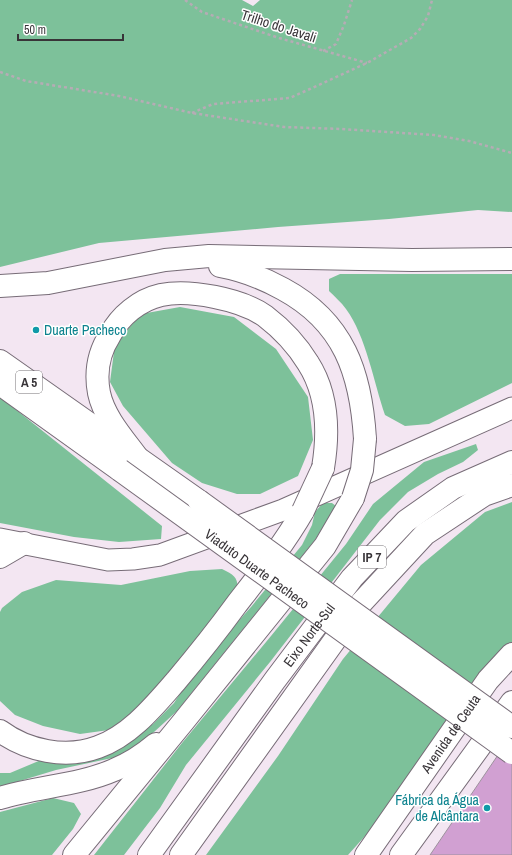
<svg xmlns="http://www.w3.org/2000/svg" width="512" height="855" font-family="'Archivo Narrow',sans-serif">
  <rect width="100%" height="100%" fill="#f3e6f2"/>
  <!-- forest -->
  <path fill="#7dc19a" d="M0 0H242L253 6 260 0H512V212L478 210 389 219 278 227 99 243 0 267Z
    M340 274H512V383L429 424 405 426 385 415C374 383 366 336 346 309 341 302 335 297 329 291V279Z
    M180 307 234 317 276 349 308 397 313 440 298 476 260 494H237L202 483 172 463 123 406 110 382 115 344 141 314Z
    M0 397 162 526 161 539 119 542 74 537 0 523Z
    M476 444 478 450 463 462 438 474 408 492 380 520 270 662 186 765 160 808 124 855H94L182 743 271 636 346 544 373 504 424 462Z
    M512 502V648L408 788 348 855H206L278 756 343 659 421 565 485 512Z
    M323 503H332L336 506 315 540 177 711 142 743 117 757 56 770 0 787V773H10L41 760 86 757 153 724 174 703 201 660 215 647 251 607 302 545 312 525 315 512Z
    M222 569C236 576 239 578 237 595L167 688 109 730 80 734 43 726 15 715 0 701V612L2 608 22 592 56 580 121 585 190 571Z
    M53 798 74 803 81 814 73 829 52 855H0V812Z"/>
  <!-- building -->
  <path fill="#d1a0d2" stroke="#9d929d" d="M500 752 512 761V855H430Z"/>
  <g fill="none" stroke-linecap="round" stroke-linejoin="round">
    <!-- major casing -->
    <g stroke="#776c77" stroke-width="23">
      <path id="major" d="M0 539 108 560 133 559 160 555 283 510 512 408"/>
    </g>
    <!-- highway casing -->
    <g stroke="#776c77" stroke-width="24">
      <g id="highway">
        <path d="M220 266C242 270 263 278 283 289 344 322 361 373 365 439"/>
        <path d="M0 286 48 283 165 260 209 256 412 260 512 259"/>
        <path d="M0 361 199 501"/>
        <path d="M0 384 120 470"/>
        <path d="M137 457C123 438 104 417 99 393 95 372 99 352 110 335 120 316 139 300 161 295 189 289 241 299 265 316 282 329 297 345 308 363 328 394 329 432 323 468"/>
        <path d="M0 557 24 543"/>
        <path d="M0 731C27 751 66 759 98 747 131 735 154 706 176 681 197 656 217 631 236 605 260 574 284 544 303 511"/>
        <path d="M0 798C36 787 80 785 114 770 129 764 143 755 156 744"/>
        <path d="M74 855 183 722 325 546 353 498"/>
        <path id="s1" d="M149 855 275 680 352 578 406 521 453 488 512 462"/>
        <path d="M181 855 362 602 425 534 484 495 512 485"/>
        <path id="s2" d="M366 855 488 680 512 654"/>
        <path d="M401 855 512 702"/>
      </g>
    </g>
    <!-- path -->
    <path stroke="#b6acb5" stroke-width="2.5" stroke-dasharray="3 3" stroke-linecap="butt" d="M185 0 202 12 279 38 367 63
      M323 51 336 44 344 25 352 0
      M0 72 26 81 119 96 192 113 284 127 341 129 434 135 469 141 512 153
      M192 113 213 104 290 98 367 63 411 38 420 29 428 16 432 0"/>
    <!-- major -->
    <use href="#major" stroke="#fff" stroke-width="21"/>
    <!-- highway -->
    <use href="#highway" stroke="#fff" stroke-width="22"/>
    <!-- highway-bridge casing -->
    <g stroke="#776c77" stroke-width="24" stroke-linecap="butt">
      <g id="highway-bridge">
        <path id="s3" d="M120 470 512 753"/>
        <path d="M353 498 362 470 365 439"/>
        <path d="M199 501 512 727"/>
        <path d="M303 511 323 468"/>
      </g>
    </g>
    <!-- highway-bridge -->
    <use href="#highway-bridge" stroke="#fff" stroke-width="22"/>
  </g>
  <!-- markers -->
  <g fill="#0f9aa8" stroke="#fff" stroke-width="1.5">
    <circle cx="36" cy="330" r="4"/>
    <circle cx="487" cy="808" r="4"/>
  </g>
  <g text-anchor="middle" stroke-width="3" stroke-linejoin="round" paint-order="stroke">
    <!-- shield labels -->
    <g fill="#fff" stroke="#747174" stroke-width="1">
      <rect x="16" y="371" width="26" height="22" rx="3"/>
      <rect x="358" y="546" width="28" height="22" rx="3"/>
    </g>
    <g font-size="13" font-weight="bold" fill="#383438">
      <text x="29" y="387">A 5</text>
      <text x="372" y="562">IP 7</text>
    </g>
    <!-- street labels -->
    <g font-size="14" fill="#383438" stroke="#fff">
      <text transform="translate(279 26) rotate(18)" y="5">Trilho do Javali</text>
      <text dy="5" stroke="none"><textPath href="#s3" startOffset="169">Viaduto Duarte Pacheco</textPath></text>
      <text dy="5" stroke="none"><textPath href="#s1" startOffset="272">Eixo Norte-Sul</textPath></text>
      <text dy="5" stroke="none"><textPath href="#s2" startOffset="148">Avenida de Ceuta</textPath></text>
    </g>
    <!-- culture labels -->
    <g font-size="14" fill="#0d838f" stroke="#fff" text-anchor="start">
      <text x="44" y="335">Duarte Pacheco</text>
      <text x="479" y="805" text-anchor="end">Fábrica da Água<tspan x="479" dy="16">de Alcântara</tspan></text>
    </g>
  </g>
  <!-- scale -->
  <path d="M18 34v6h105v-6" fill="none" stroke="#383438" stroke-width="2"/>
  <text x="24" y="34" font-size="12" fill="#383438" stroke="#ffffff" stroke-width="3" paint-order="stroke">50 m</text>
</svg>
